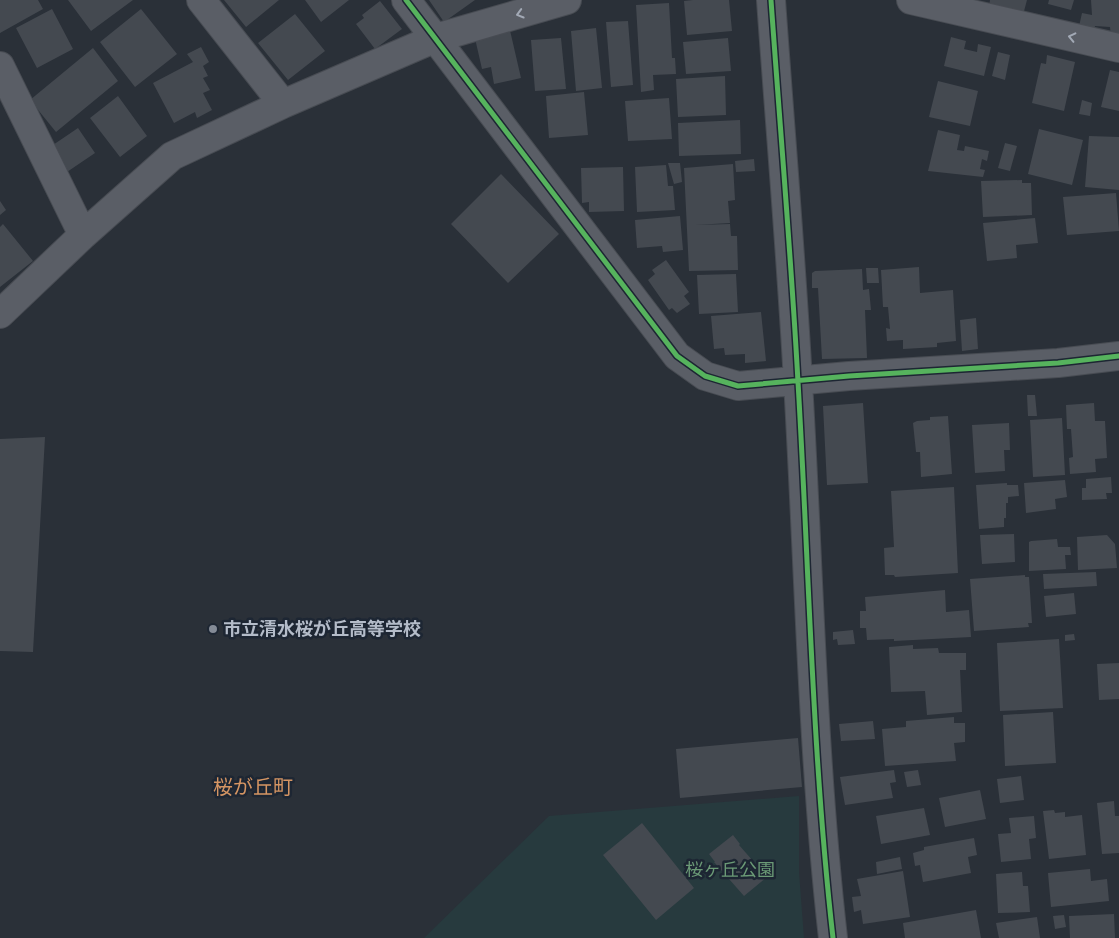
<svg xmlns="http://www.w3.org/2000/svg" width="1119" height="938" font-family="'Work Sans','Noto Sans JP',sans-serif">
  <rect width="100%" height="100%" fill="#2a3038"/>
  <!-- green -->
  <path fill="#273a3e" d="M799 796V872L804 938H424L549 816Z"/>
  <!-- building -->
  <path fill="#444950" d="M0 0H38L43 9 0 33Z
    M68 0H133L91 31Z
    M224 0H279L246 27Z
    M305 0H349L321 22Z
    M429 0H475L444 22Z
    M693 0H729L732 31 687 35 684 1Z
    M990 0H1027L1023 15 989 7Z
    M1049 0H1074L1071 10 1048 4Z
    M1091 0H1119V35L1111 36 1110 27 1095 26 1094 34 1078 31 1082 13 1092 15Z
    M380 1 402 29 375 49 356 24 364 18 362 15Z
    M669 3 672 58H675L676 74 653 75 654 90 641 92 636 5Z
    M52 9 73 49 37 68 16 28Z
    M141 9 177 54 135 87 100 42Z
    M295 14 325 51 288 80 258 43Z
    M628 21 633 85 611 87 606 22Z
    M509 26 521 78 494 84 491 67 482 69 474 34Z
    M596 28 602 88 576 91 571 31Z
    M951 37 966 41 964 49 977 52 978 44 991 47 984 76 944 66Z
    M561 38 566 89 535 91 531 40Z
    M728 38 731 71 686 74 683 42Z
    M201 47 209 62 203 66 208 76 203 78 210 90 203 93 212 110 197 118 195 112 174 123 153 83 193 62 187 54Z
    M93 48 118 81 56 132 30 100Z
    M998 52 1010 55 1005 80 992 76Z
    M1047 55 1075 62 1064 111 1032 103 1041 63 1046 64Z
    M1110 70 1119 72V111L1101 107Z
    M725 76 726 115 678 117 676 79Z
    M938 81 978 91 970 126 929 117Z
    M584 92 588 135 549 138 546 96Z
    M118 96 147 136 120 157 90 118Z
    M669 98 672 139 628 141 625 101Z
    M1082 100 1092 103 1090 116 1079 114Z
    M740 120 741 154 679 156 678 123Z
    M78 128 95 153 67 172 50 147Z
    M1039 129 1083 140 1072 185 1028 174Z
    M938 130 960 135 957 150 964 151 965 146 989 151 987 161 982 159 980 169 985 170 983 177 928 171Z
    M1089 136 1119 137V190L1085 187Z
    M1005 143 1017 146 1010 171 998 168Z
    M754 159 755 171 736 172 735 161Z
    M668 163H680L682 182 674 184Z
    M733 164 735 200 728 201 730 223 695 225 730 224 731 236H737L738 270 689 271 684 168Z
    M666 165 668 186H673L675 210 637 212 635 167Z
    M623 167 624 211 589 212V202L582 203 581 168Z
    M501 174 559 234 508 283 451 224Z
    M1022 180V183H1031L1032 215 983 217 981 181Z
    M1116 193 1119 231 1067 235 1063 197Z
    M0 201 6 210 0 215Z
    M680 216 683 250 663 252 662 246 637 248 635 220Z
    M1035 218 1038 243 1016 245 1017 258 987 261 983 223Z
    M3 224 33 261 0 287V227Z
    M666 260 689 292 684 296 690 304 677 313 672 308 669 310 648 280 655 274 652 270Z
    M919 267 920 293 953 290 956 341 937 343V347L903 349V340L887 341 886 328 890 329 888 307H883L881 270Z
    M866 268H878L879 283H867Z
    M862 269 863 290 869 289 871 310H865L867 358 822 359 818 288H812V273L815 271Z
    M736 274 738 312 699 314 697 275Z
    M761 312 766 361 745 363V354L725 355 724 348 714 349 711 316Z
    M976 318 978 349 962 351 960 320Z
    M1027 395H1035L1037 416H1028Z
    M863 403 868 483 827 485 823 406Z
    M1094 403 1095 421H1105L1107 458 1095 459 1096 472 1070 474 1069 458 1073 457 1071 429H1067L1066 405Z
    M948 416 952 474 921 477 920 452H916L913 423 917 421 930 420V417Z
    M1062 418 1065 475 1033 477 1030 420Z
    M1009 423 1010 450H1004L1005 471 975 473 972 425Z
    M45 437 33 652 0 651V439Z
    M1111 477 1112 493H1106L1107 499 1082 500V488H1086V479Z
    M1065 480 1067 497 1055 499 1056 509 1026 513 1024 483Z
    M1007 483V485H1018L1019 496 1008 497V503H1006V518H1004V527L979 529 976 485Z
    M954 487 958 573 895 577 894 575H885L884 548 894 547 891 491Z
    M1014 534 1015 562 982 564 980 535Z
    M1107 535 1115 544 1117 568 1078 570 1077 537Z
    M1057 539 1058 547H1070L1071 555H1065L1066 569 1029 571V542L1031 541Z
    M1096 572 1097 586 1044 589 1043 574Z
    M1025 575V577H1029L1032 623H1028L1029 627 974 631 970 579Z
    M945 590 946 612 969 610 971 637 894 641V639L867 640 866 628H860V611H866L865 597Z
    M1074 593 1076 614 1046 617 1044 596Z
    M853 630 855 644 838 645 837 639 833 640V632Z
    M1074 634 1075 640 1065 641V635Z
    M1059 639 1063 708 1000 711 997 643Z
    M913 645V649L938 648 939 653H966V670H960L962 712 927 715 925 691 891 692 889 647Z
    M1119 663V699L1099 700 1097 664Z
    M1053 712 1056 763 1005 766 1003 715Z
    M954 717V723H965V742L954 743 956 761 885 766 882 729 906 727V721Z
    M873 721 875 739 841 741 839 724Z
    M798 738 802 787 680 798 676 749Z
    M894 770 896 782 890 783 893 798 845 805 840 777Z
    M918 770 921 785 907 787 904 772Z
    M1021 776 1024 800 1000 803 997 779Z
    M980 790 986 819 945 827 939 798Z
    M1114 801 1115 816H1119V853L1102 854 1097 803Z
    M924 808 930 835 881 844 876 816Z
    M1054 810 1055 813 1065 812V817L1082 815 1086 855 1049 859 1043 811Z
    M1034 816 1036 838 1029 839 1031 859 1001 862 998 834 1011 833 1009 818Z
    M642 823 694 888 656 920 603 855Z
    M733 835 740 844 739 845 767 877 744 896 714 862H715L709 854Z
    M974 838 977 855 968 857 971 873 923 882 920 865 915 866 913 853 924 850V847Z
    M900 857 902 869 877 874 876 862Z
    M1090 869 1091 881 1107 879 1109 901 1051 907 1048 873Z
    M903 871 910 917 863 924 861 910 854 912 852 897 861 896 857 879Z
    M1022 872 1023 886H1028L1030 912 998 913 996 874Z
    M976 910 981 938H905L903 923Z
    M1114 914 1115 938H1070L1069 916Z
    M1064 915 1066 927 1055 929 1053 916Z
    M1037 917 1040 938H999L996 923Z"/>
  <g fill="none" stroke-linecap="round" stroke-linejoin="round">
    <!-- street casing -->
    <g stroke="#484c53" stroke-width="30">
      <path id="street" d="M201 0 283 104
        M406 0 677 356 705 376 738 386 849 376 1058 363 1119 356
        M771 0C780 127 791 254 798 382 809 567 812 753 833 938
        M911 0 1119 48
        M0 66 83 235
        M0 314 83 235 172 156 283 104 436 38 567 0"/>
    </g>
    <!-- street -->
    <use href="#street" stroke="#5a5e66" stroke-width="28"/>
    <!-- cycleway casing -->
    <g stroke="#1d2633" stroke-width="8">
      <path id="cycleway" d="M406 0 677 356 705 376 738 386 849 376 1058 363 1119 356
        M771 0C780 127 791 254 798 382 809 567 812 753 833 938"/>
    </g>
    <!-- cycleway -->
    <use href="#cycleway" stroke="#56b35d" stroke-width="5"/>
  </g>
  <!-- one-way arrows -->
  <defs><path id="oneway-chevron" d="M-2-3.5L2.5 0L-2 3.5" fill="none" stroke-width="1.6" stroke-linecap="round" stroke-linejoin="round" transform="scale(1.25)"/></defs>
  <g stroke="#a2a9b5">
    <use href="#oneway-chevron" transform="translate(520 14) rotate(164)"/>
    <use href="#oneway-chevron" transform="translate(1072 37) rotate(-167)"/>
  </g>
  <!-- markers -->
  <circle fill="#848b96" stroke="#1d2633" stroke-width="2" cx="213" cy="629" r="5"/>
  <g text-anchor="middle" stroke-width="5" stroke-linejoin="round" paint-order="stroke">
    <!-- poi labels -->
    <g font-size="18" font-weight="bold" fill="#b4bcc9" stroke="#1d2633" text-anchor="start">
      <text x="223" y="635">市立清水桜が丘高等学校</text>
    </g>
    <!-- park labels -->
    <g font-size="18" fill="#6b9a76" stroke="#1d2633">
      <text x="730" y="876">桜ヶ丘公園</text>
    </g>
    <!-- quarter labels -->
    <g font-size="20" fill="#d59563" stroke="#1d2633">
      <text x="253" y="794">桜が丘町</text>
    </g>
  </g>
</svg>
